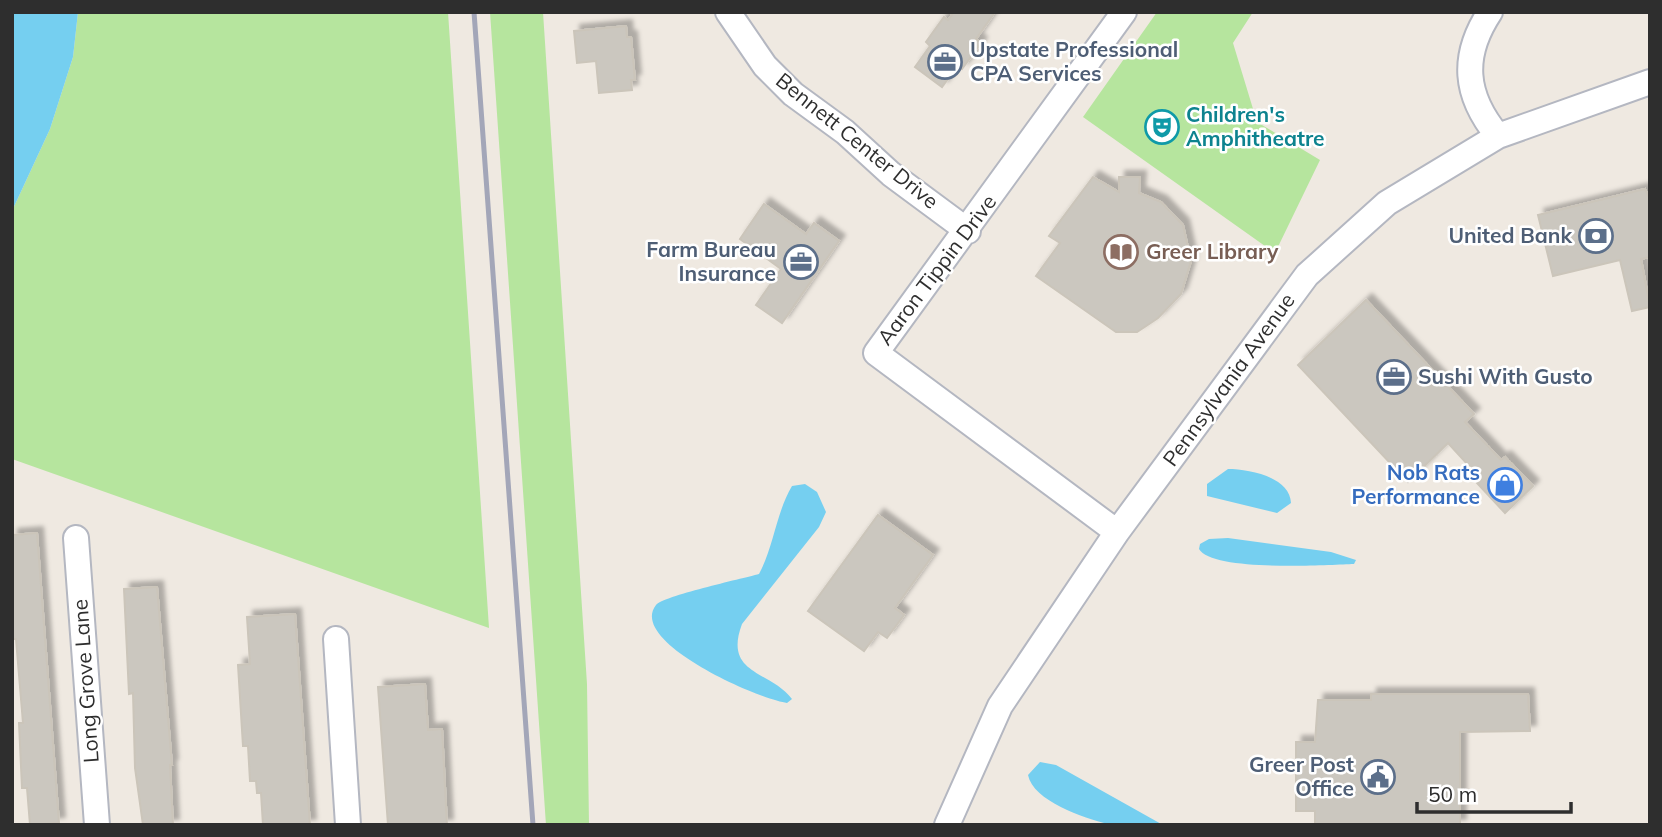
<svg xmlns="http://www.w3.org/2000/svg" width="1662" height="837" font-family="Mulish,sans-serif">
  <defs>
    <filter id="shadow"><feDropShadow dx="6" dy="-6" stdDeviation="2" flood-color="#0004"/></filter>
  </defs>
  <rect width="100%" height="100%" fill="#efe9e1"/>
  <!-- green -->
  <path fill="#b6e59e" d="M78 12H448L489 628 12 459V211L50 129 73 57Z
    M490 12H543L587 684 589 825H546Z
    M1157 12H1253L1233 43 1257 122 1320 160 1275 253 1083 117Z"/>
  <!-- water -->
  <path fill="#75cff0" d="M12 12H78L73 57 50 129 12 211Z
    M1228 469C1249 469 1290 477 1291 503L1277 513 1207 496V484Z
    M805 484 817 492 826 512 819 527 742 624C723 675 770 670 792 699L787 703C760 700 627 642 656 605 663 596 741 579 759 574 774 546 776 513 792 486Z
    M1228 538 1331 552 1356 560 1354 564C1326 565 1212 572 1199 549L1200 544 1209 539Z
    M1040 762 1056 765 1163 825C1146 825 1125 828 1108 824 1084 818 1033 801 1028 775Z"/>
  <!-- building -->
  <path fill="#cbc7bf" stroke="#cbc5ba" stroke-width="2" filter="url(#shadow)" d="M954 12H995L976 39 981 43 962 69 958 65 942 87 915 67 930 46 926 42 944 17 948 20Z
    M626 26 627 37H631L635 80H631L632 90 599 93 596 61 577 63 574 31Z
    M1093 177 1119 192V177H1140L1139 193 1161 202 1183 225 1191 261 1181 294 1158 318 1137 332H1116L1036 276 1060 243 1049 236Z
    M1645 189 1650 199V257L1641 259 1650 307 1632 311 1620 260 1553 276 1538 215Z
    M764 204 806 234 814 223 839 241 782 323 756 305 781 269 740 239Z
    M1366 300 1474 414 1465 422 1501 460 1505 457 1533 486 1505 513 1477 483 1481 479 1448 443 1408 482 1298 365Z
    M878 515 933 555 895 608 904 615 887 638 878 632 864 651 808 611Z
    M37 533 59 823 30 825 27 788H22L19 723H23L16 639H13L12 535Z
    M157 587 172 765H170L173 825H143L135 768 133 693 129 694 124 589Z
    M295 614 310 825H263L261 793H257L256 781H250L248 746H243L238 665 250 664 247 617Z
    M425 684 428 730 442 729 447 825H388L378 687Z
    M1371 694H1528L1530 731 1460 732V825H1315V811H1296V742H1315L1318 700H1371Z"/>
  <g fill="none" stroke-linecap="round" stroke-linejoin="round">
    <!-- minor casing -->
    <g stroke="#b4b7c1" stroke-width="28">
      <path id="minor" d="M728 12 765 66 793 94 845 132 891 174 968 231
        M1490 12C1461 56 1464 95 1498 136
        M1117 532 876 353 1124 12
        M76 538 97 825
        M336 639 348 825
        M947 825 1000 706 1117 532 1307 275 1387 203 1498 136 1650 82"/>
    </g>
    <!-- minor -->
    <use href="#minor" stroke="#fff" stroke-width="24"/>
    <!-- rail -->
    <path stroke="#a3a6b8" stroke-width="5" d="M474 12 533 825"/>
  </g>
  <!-- icons -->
  <defs>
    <g id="office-ring" transform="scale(1.75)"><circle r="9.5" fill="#fff" stroke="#5c6f8a" stroke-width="1.5"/><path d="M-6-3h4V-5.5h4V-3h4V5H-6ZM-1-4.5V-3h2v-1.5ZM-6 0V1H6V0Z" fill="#5c6f8a"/></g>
    <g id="theatre-ring" transform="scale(1.75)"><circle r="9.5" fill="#fff" stroke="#0f9aa8" stroke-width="1.5"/><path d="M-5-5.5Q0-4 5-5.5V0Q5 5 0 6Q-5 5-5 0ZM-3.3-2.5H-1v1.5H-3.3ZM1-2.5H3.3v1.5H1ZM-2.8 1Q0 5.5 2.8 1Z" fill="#0f9aa8"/></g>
    <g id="bank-ring" transform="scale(1.75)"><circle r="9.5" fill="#fff" stroke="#5c6f8a" stroke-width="1.5"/><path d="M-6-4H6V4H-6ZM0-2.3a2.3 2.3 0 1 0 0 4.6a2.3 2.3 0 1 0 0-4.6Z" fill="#5c6f8a"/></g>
    <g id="library-ring" transform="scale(1.75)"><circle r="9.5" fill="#fff" stroke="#8d6e63" stroke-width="1.5"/><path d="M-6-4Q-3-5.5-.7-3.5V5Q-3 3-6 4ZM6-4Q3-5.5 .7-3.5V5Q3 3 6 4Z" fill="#8d6e63"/></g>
    <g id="shop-ring" transform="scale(1.75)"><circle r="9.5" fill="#fff" stroke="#3f7fe0" stroke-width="1.5"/><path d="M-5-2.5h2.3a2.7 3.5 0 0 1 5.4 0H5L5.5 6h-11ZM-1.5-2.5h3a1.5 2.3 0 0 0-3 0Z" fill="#3f7fe0"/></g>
    <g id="civic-ring" transform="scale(1.75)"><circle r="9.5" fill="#fff" stroke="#5c6f8a" stroke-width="1.5"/><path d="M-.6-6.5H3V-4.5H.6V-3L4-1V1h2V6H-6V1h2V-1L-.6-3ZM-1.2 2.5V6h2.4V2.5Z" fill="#5c6f8a"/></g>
  </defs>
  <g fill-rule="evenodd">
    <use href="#office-ring" x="945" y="62"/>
    <use href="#theatre-ring" x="1162" y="127"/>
    <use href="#bank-ring" x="1596" y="236"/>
    <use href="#library-ring" x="1121" y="252"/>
    <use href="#office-ring" x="801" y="262"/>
    <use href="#office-ring" x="1394" y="377"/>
    <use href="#shop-ring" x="1505" y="485"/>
    <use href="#civic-ring" x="1378" y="777"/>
  </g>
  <g text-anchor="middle" stroke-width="5" stroke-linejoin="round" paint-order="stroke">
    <!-- service labels -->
    <g font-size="21" font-weight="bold" fill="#4e5e75" stroke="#fff" text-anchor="end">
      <text x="970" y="57" text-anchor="start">Upstate Professional<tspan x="970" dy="24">CPA Services</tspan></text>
      <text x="1572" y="243">United Bank</text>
      <text x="776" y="257">Farm Bureau<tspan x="776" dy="24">Insurance</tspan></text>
      <text x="1418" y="384" text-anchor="start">Sushi With Gusto</text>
      <text x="1354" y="772">Greer Post<tspan x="1354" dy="24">Office</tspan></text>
    </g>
    <!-- culture labels -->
    <g font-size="21" font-weight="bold" fill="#0d838f" stroke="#fff" text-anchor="start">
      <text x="1186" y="122">Children's<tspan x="1186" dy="24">Amphitheatre</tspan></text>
    </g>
    <!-- street labels -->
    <g font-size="21" fill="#2e2e2e" stroke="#fff">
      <text transform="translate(857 141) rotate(39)" y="7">Bennett Center Drive</text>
      <text transform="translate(937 270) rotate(-53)" y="7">Aaron Tippin Drive</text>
      <text transform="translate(1229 380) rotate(-54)" y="7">Pennsylvania Avenue</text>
      <text transform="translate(86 681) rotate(-94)" y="7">Long Grove Lane</text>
    </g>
    <!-- education labels -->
    <g font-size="21" font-weight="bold" fill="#785e54" stroke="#fff" text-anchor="start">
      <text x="1146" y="259">Greer Library</text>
    </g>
    <!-- shop labels -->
    <g font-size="21" font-weight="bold" fill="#366cbe" stroke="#fff" text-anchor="end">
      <text x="1480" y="480">Nob Rats<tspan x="1480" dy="24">Performance</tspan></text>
    </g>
  </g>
  <!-- border -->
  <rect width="1662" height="837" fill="none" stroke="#2e2e2e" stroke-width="28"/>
  <!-- scale -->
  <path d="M1417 802v10h154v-10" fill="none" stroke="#2e2e2e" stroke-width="3.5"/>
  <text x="1428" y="802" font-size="21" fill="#2e2e2e" stroke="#ffffff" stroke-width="5" paint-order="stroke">50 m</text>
</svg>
